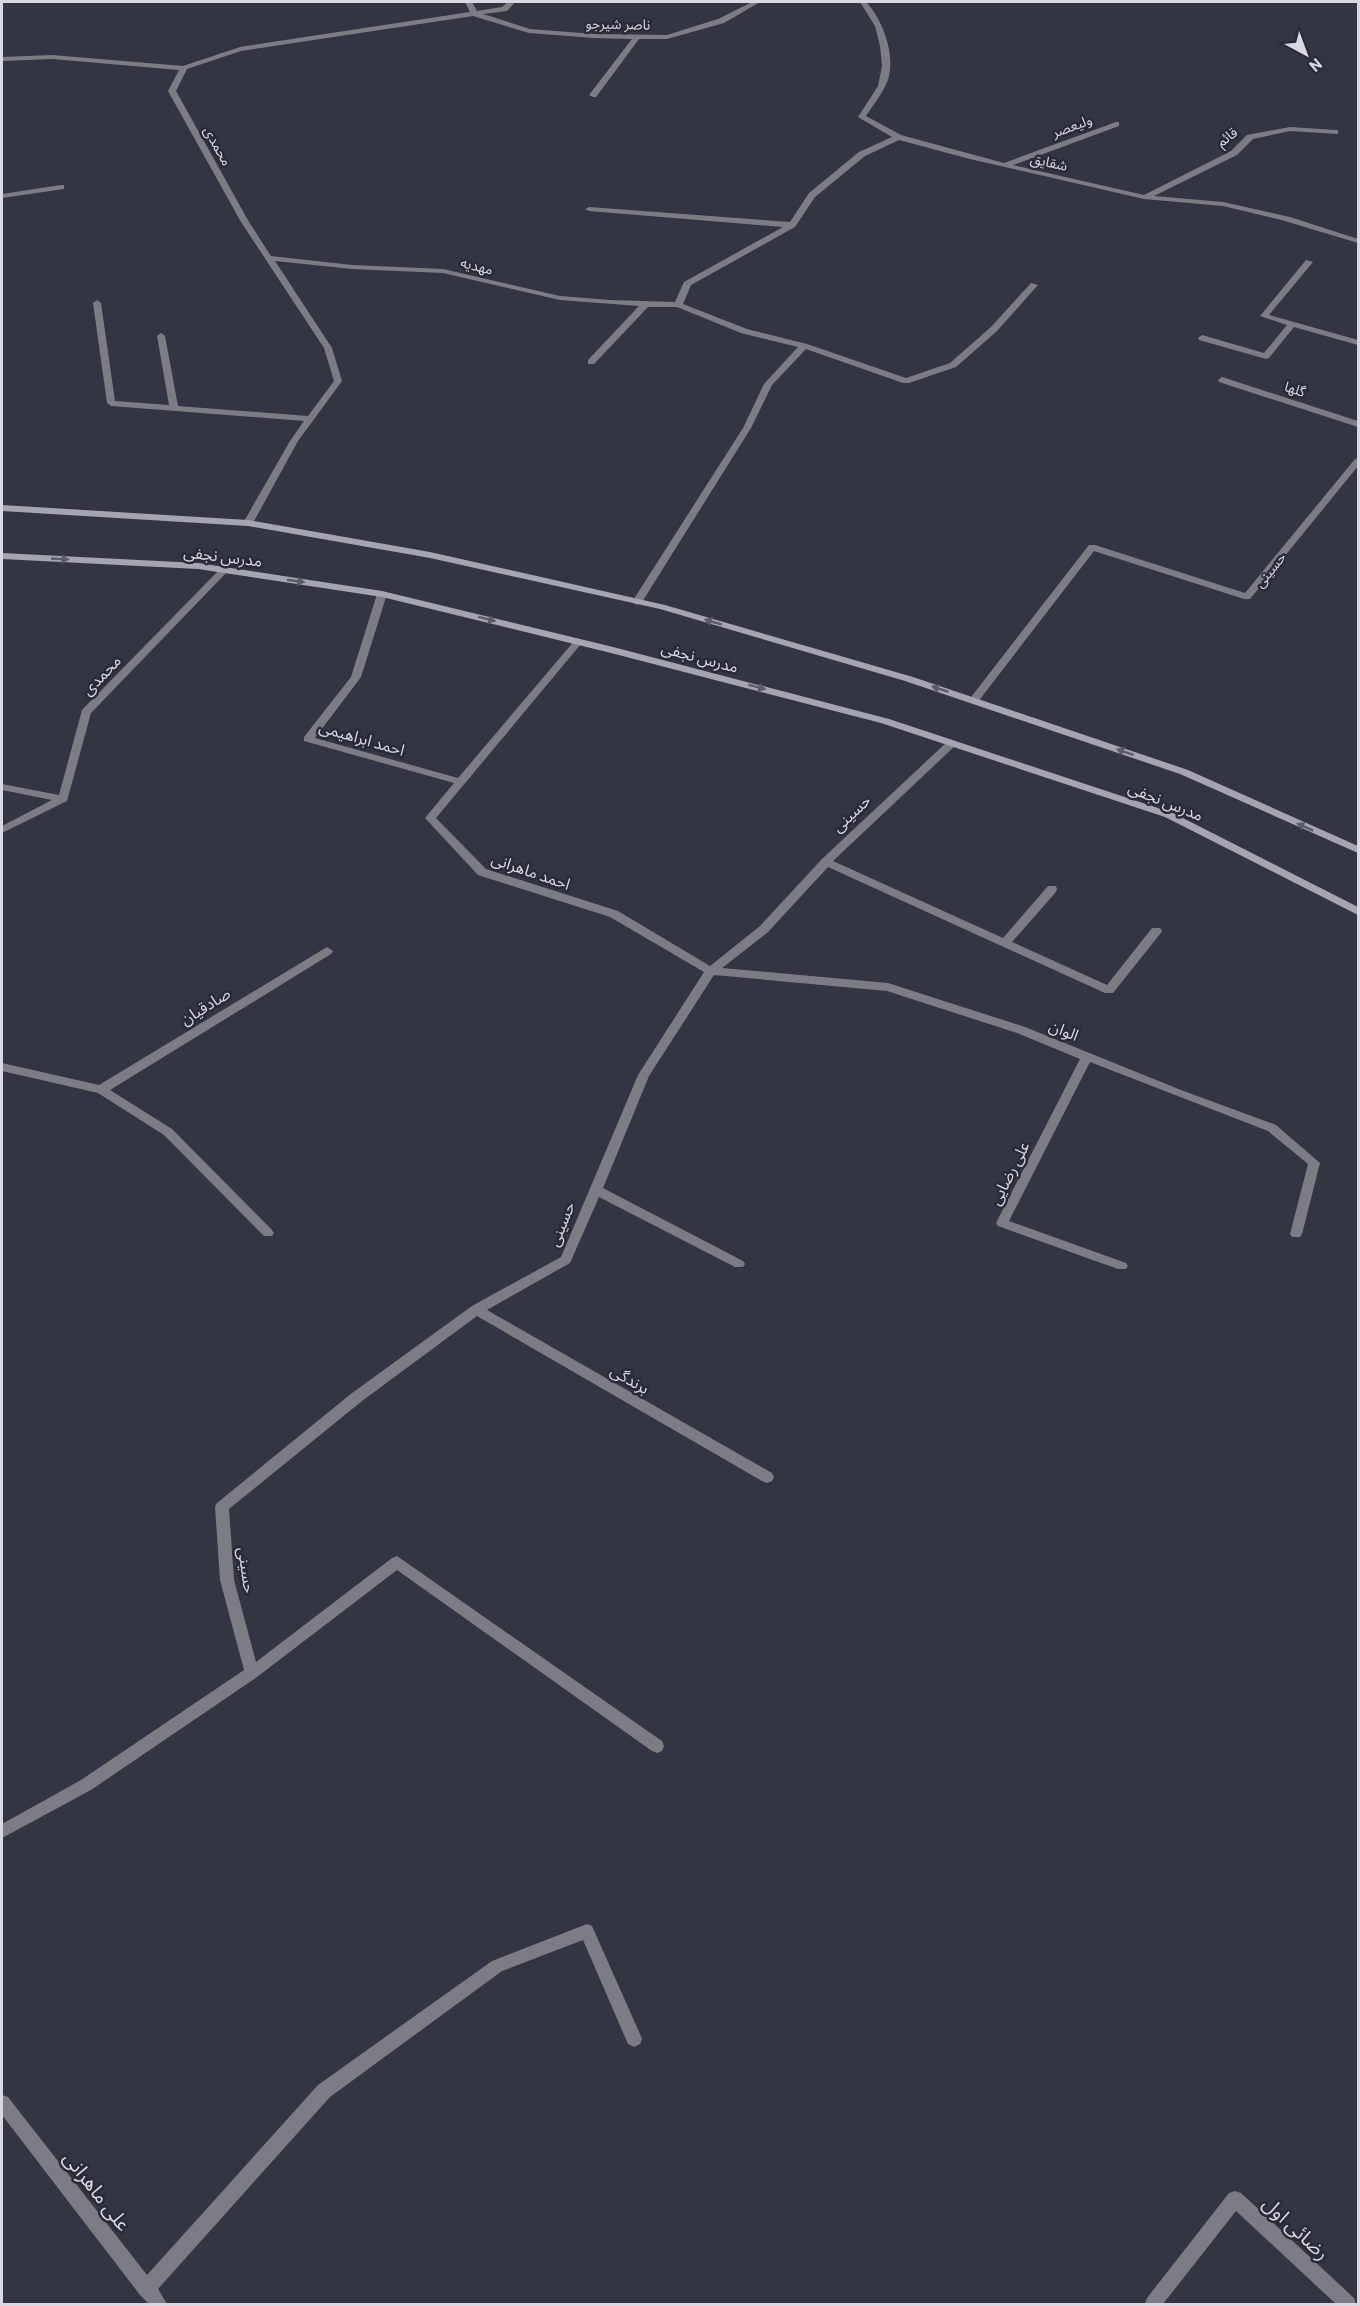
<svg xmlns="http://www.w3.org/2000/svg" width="1360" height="2306" font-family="Barlow,'Noto Sans Arabic',sans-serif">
  <rect width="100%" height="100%" fill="#333542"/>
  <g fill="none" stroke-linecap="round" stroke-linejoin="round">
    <!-- minor -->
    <path fill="#7c7d84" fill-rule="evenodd" d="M465 2H472L477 11 502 7 508 2H515L507 11 483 14 530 29 594 34 667 35 718 19 752 2H760L724 23 667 39H639L596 97H593L589 95 632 39 594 38 529 33 473 16 241 51 187 69 176 91 249 222 271 256 352 265 443 269 560 296 610 300 675 302 684 282 783 227 589 211 585 209 589 207 790 222 809 193 859 152 892 137 858 117 878 86 882 66 880 46 875 26 860 2H866C883 20 896 55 888 80 883 93 873 105 866 116L901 135 1004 163 1116 122H1119V126L1013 165 1144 195 1231 151 1247 135 1290 127 1335 130H1338V134L1290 131 1253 139 1237 155 1154 196 1223 202 1290 217 1358 239V243L1285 221 1223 206 1144 199 970 159 899 140 865 156 815 197 795 227 691 285 683 304 747 329 807 344 906 378 950 363 991 327 1031 283 1038 285 997 331 956 367 909 383H903L806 349 772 385 751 428 642 602 637 605 632 602 743 428 764 384 798 347 741 333 677 307H648L594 364H588V360L639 306 560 300 443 273 352 269 275 261 332 348 342 381 298 441 253 523 251 525H245L243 523 290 441 304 421 111 406 107 403 93 303 97 300 101 303 115 401 169 405 157 336 161 333 165 336 178 406 308 416 334 381 324 348 241 222 168 91 179 70 52 59 2 61V57L52 55 183 66 240 47 470 12Z
      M61 185H64V189L2 198V194Z
      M1306 260 1313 262 1269 315 1358 340V345L1294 327 1269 358 1266 359 1199 340 1198 338 1202 335 1264 353 1287 325 1260 316Z
      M1222 377 1358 421V427L1219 382 1218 380Z
      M1358 458V466L1250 599H1244L1094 551 977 703 973 704 968 701 1089 545H1095L1245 593 1355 459Z
      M224 567 227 568V572L91 713 67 801 2 833V826L52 800 2 790V784L59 795 82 710 221 568Z
      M382 591 387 594 361 677 315 738 458 778 575 640H581V644L436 818 486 869 618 911 710 966 760 926 822 859 948 741H956V745L833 861 1003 938 1048 886H1056L1057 889 1056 892 1012 942 1107 985 1152 928H1160L1162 931 1160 934 1113 993H1105L828 867 768 932 722 968 888 983 1025 1027 1181 1090 1276 1125 1320 1163 1302 1234 1300 1237H1292L1290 1234 1308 1164 1268 1131 1090 1062 1009 1221 1126 1263 1128 1266 1126 1269H1118L998 1226 996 1223 1080 1059 1017 1033 887 991 714 975 649 1076 603 1188 743 1261 745 1264 743 1267H735L599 1197 570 1263 487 1310 772 1473 774 1477 772 1481 767 1483 762 1481 477 1316 362 1401 229 1509 234 1580 256 1662 392 1558 397 1556 662 1741 664 1746 662 1751 657 1753 652 1751 397 1570 257 1677 91 1790 2 1838V1824L81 1780 244 1670 220 1580 215 1507 217 1503 352 1393 472 1306 561 1257 638 1075 704 972 610 917 478 875 425 818 454 783 304 741V737L351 677 377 594Z
      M327 947 333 951 331 954 110 1090 172 1129 272 1230 274 1233 272 1236H264L164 1135 98 1093 2 1071V1063L99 1085Z
      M587 1924 592 1926 640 2034 642 2039 640 2044 634 2047 628 2044 583 1940 502 1971 330 2097 158 2289 167 2304H149L140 2295 2 2115V2095L8 2097 147 2275 318 2085 492 1961Z
      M1235 2191 1241 2193 1354 2298 1356 2304H1336L1236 2211 1163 2304H1145L1147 2298 1229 2193Z"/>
    <!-- secondary -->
    <path fill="#a4a5b0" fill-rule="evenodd" d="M2 505 248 520 430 552 665 605 913 677 1188 770 1358 846V853L1180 774 905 681 660 609 430 558 248 526 2 511Z
      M2 553 198 563 382 591 613 647 889 719 1173 813 1358 907V915L1165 817 881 723 611 653 382 597 198 569 2 559Z"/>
  </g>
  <!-- one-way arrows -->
  <defs><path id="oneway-solid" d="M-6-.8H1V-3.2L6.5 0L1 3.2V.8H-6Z" transform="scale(1.5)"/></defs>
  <g fill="#5a5c68">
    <use href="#oneway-solid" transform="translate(60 559) rotate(3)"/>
    <use href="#oneway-solid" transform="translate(296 581) rotate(8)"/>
    <use href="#oneway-solid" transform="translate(487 619) rotate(14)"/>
    <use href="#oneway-solid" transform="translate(713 622) rotate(-164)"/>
    <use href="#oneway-solid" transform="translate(757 687) rotate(15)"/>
    <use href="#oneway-solid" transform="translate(940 689) rotate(-161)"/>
    <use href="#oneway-solid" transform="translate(1125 752) rotate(-161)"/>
    <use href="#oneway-solid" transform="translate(1305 827) rotate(-156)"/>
  </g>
  <g text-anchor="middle" stroke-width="5" stroke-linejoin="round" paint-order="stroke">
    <!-- far-street labels -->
    <g font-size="14" fill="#d7d8e1" stroke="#292b38">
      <text transform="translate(618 24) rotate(1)" y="5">ناصر شیرجو</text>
      <text transform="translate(1072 126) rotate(-20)" y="5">ولیعصر</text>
      <text transform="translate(1227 137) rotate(-37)" y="5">قائم</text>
      <text transform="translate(218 146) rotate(61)" y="5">محمدی</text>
      <text transform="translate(1049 162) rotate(13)" y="5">شقایق</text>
      <text transform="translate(477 266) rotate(14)" y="5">مهدیه</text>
      <text transform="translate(1295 389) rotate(18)" y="5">گلها</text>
      <text transform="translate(1270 570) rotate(-51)" y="5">حسینی</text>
    </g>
    <!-- street labels -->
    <g font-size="16" fill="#d7d8e1" stroke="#292b38">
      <text transform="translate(223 556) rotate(7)" y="6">مدرس نجفی</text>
      <text transform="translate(700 657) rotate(15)" y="6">مدرس نجفی</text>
      <text transform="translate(101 675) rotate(-46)" y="6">محمدی</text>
      <text transform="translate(362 738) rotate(16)" y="6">احمد ابراهیمی</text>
      <text transform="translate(1166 801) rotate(22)" y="6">مدرس نجفی</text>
      <text transform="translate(851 813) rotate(-43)" y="6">حسینی</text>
      <text transform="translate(531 871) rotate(19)" y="6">احمد ماهرانی</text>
      <text transform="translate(205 1006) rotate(-32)" y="6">صادقیان</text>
      <text transform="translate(1064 1030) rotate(22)" y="6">الوان</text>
      <text transform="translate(1009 1173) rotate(-63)" y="6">علی رضایی</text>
      <text transform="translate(561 1224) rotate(-68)" y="6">حسینی</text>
      <text transform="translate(630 1379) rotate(30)" y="6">برندگی</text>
      <text transform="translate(247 1570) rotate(82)" y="6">حسینی</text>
    </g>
    <!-- near-street labels -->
    <g font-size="20" fill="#d7d8e1" stroke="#292b38">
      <text transform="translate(97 2191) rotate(52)" y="7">علی ماهرانی</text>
      <text transform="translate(1296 2228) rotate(43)" y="7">رضائی اول</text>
    </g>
  </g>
  <!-- border -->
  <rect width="1360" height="2306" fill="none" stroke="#d7d8e1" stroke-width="6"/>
  <!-- north arrow -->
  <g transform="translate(1306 54) rotate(139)" stroke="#292b38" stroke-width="4.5" paint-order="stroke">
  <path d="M0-4.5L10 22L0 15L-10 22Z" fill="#d7d8e1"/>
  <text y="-9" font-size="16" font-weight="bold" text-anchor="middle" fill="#d7d8e1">N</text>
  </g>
</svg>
